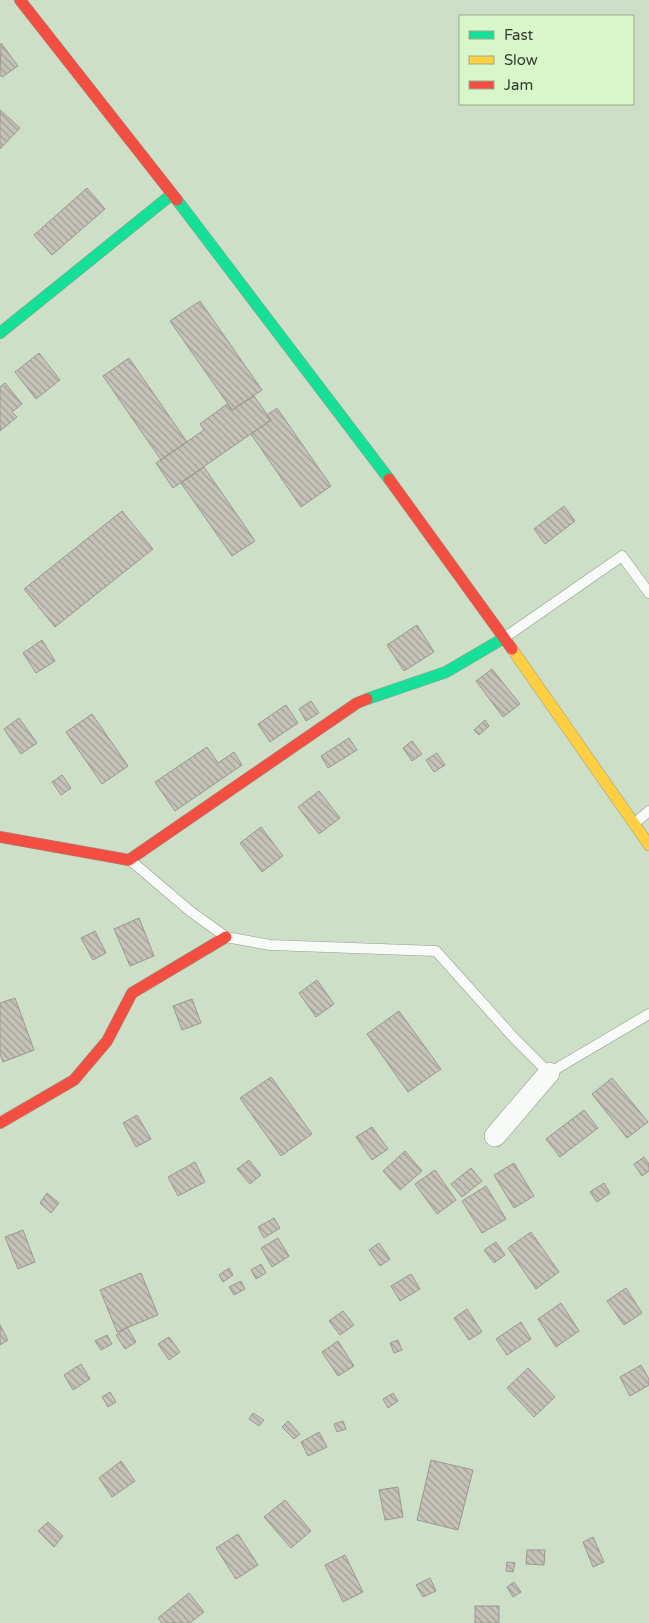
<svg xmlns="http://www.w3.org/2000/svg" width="649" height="1623" font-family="'Varela Round',sans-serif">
  <defs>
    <pattern id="building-back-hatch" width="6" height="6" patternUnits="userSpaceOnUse" patternTransform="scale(1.25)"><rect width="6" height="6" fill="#c5c2b8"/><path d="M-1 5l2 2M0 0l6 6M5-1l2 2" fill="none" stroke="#a09f96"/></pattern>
  </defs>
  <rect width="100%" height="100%" fill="#cedfc7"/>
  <!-- building -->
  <path fill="url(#building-back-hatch)" stroke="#9b998f" d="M1 43 18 66 2 77 0 75Z
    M0 110 20 128 0 149Z
    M87 188 105 209 52 255 34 235Z
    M200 301 262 390 232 410 170 321Z
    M39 353 60 380 36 399 15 372Z
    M129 358 187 442 161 460 103 376Z
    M5 383 22 404 12 412 17 417 0 431V387Z
    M254 396 271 420 173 488 156 463 204 430 200 424 227 404 232 410Z
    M277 408 331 486 301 507 251 434 271 420 267 415Z
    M204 467 255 541 232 556 181 483Z
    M564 506 575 521 545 544 534 529Z
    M122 511 153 549 55 627 24 589Z
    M417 625 434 652 404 671 387 645Z
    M42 640 55 661 36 673 23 653Z
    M492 669 520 704 503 717 476 681Z
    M311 701 319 713 306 721 299 709Z
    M286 705 298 723 270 742 258 724Z
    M92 714 128 766 102 784 66 732Z
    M19 718 37 743 21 754 4 729Z
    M485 720 489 726 479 735 474 730Z
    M349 738 357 750 328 768 321 756Z
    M412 741 422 754 412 761 403 748Z
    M207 747 218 763 234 752 242 765 175 811 155 782Z
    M437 753 445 765 434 772 426 760Z
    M62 775 71 788 61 795 52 782Z
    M319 791 340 818 319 834 298 807Z
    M261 827 283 856 262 872 240 843Z
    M139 918 154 956 130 966 114 929Z
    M95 931 106 953 93 960 81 938Z
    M317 980 334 1004 316 1017 299 993Z
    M15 998 34 1050 3 1062 0 1054V1003Z
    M192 999 201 1023 182 1030 173 1006Z
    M399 1011 441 1069 408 1092 367 1034Z
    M271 1077 312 1134 281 1156 240 1098Z
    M612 1078 648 1122 627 1138 592 1094Z
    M584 1110 598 1128 560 1157 546 1139Z
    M137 1115 151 1139 136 1147 123 1123Z
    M372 1127 388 1149 372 1160 356 1137Z
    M405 1151 422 1171 400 1190 383 1171Z
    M644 1157 649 1164V1171L642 1176 634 1164Z
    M249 1160 261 1175 250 1184 237 1169Z
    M195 1162 205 1182 178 1196 168 1177Z
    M514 1163 534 1196 514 1208 494 1175Z
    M471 1168 482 1181 462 1197 451 1184Z
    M435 1170 456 1200 437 1214 415 1184Z
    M604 1183 610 1193 597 1202 590 1192Z
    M486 1186 506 1219 482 1233 462 1201Z
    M47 1193 59 1203 51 1213 40 1203Z
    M274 1218 280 1228 264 1238 258 1227Z
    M23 1230 35 1262 18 1269 5 1237Z
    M531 1232 559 1272 536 1289 508 1248Z
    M278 1238 289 1256 272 1267 261 1248Z
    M496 1242 505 1255 494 1263 484 1250Z
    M379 1243 390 1259 380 1266 369 1250Z
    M261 1264 266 1273 256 1279 251 1270Z
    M229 1268 233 1275 223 1282 219 1275Z
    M141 1273 158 1315 117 1332 100 1290Z
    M411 1274 420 1289 400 1301 391 1286Z
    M241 1281 245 1289 234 1295 229 1287Z
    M626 1288 642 1313 624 1325 607 1301Z
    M561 1303 579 1331 556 1347 538 1319Z
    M467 1309 482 1332 469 1340 454 1318Z
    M343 1311 354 1325 340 1335 329 1321Z
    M521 1322 531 1339 507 1355 496 1339Z
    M0 1325 8 1340 0 1345Z
    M127 1327 136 1342 125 1349 116 1335Z
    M107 1335 112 1344 101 1350 95 1341Z
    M169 1337 180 1352 169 1360 158 1344Z
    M398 1340 402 1350 394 1353 390 1343Z
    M338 1341 354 1366 338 1376 322 1352Z
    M81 1364 90 1379 73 1390 64 1375Z
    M641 1365 649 1379V1385L630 1396 620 1377Z
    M528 1368 555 1397 534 1417 507 1388Z
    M110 1392 116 1402 108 1407 102 1397Z
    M393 1393 398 1401 388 1408 383 1399Z
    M253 1413 264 1420 259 1426 249 1419Z
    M288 1421 300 1434 294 1439 282 1427Z
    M343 1421 346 1429 337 1432 334 1424Z
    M319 1432 327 1447 308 1456 301 1442Z
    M431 1460 473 1470 458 1530 417 1520Z
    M121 1461 135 1481 112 1497 99 1478Z
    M398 1487 403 1517 385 1520 379 1490Z
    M285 1500 311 1531 291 1548 264 1517Z
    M48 1522 63 1536 54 1547 38 1531Z
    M238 1534 258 1565 236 1579 216 1548Z
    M593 1537 604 1562 593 1567 583 1542Z
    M527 1550H545L544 1565 526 1564Z
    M345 1555 363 1592 343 1602 325 1565Z
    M507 1562 515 1563 513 1572 506 1571Z
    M430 1578 436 1591 423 1597 416 1585Z
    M514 1582 521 1592 513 1597 507 1587Z
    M189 1593 204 1612 190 1623H162L158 1618Z
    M475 1606H499V1623H475Z"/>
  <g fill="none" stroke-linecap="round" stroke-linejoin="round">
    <!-- lane casing -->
    <g stroke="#929e8c" stroke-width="11">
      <path id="lane" d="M504 638 622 556 649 593
        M635 823 649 811
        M130 860 190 911 226 937 270 945 436 951 514 1038 549 1073 649 1014"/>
    </g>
    <!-- street casing -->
    <g stroke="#929e8c" stroke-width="22">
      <path id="street" d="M495 1136 549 1073"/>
    </g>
    <!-- fast casing -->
    <g stroke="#929e8c" stroke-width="12">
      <path id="fast" d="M177 200 389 479
        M0 333 171 195
        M367 699 446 672 504 638"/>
    </g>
    <!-- slow casing -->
    <g stroke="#929e8c" stroke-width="12">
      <path id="slow" d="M512 649 649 845"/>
    </g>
    <!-- jam casing -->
    <g stroke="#929e8c" stroke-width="12">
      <path id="jam" d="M20 0 177 200
        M389 479 512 649
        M0 837 129 860 357 703 367 699
        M0 1123 74 1080 107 1041 132 993 226 937"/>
    </g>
    <!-- lane -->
    <use href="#lane" stroke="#f8faf7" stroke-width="10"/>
    <!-- street -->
    <use href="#street" stroke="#f8faf7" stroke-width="21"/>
    <!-- fast -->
    <use href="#fast" stroke="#16e098" stroke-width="11"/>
    <!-- slow -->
    <use href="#slow" stroke="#ffcf43" stroke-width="11"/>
    <!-- jam -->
    <use href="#jam" stroke="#f24e42" stroke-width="11"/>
  </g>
  <!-- legend -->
  <rect x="459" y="15" width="175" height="90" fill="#d8f6ca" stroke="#95ac8a"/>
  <rect x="469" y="31" width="25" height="8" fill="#16e098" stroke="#95ac8a"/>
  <text x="504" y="40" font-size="15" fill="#303c2b">Fast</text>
  <rect x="469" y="56" width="25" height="8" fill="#ffcf43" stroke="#95ac8a"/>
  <text x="504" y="65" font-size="15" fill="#303c2b">Slow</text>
  <rect x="469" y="81" width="25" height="8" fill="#f24e42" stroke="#95ac8a"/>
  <text x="504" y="90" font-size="15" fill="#303c2b">Jam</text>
</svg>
